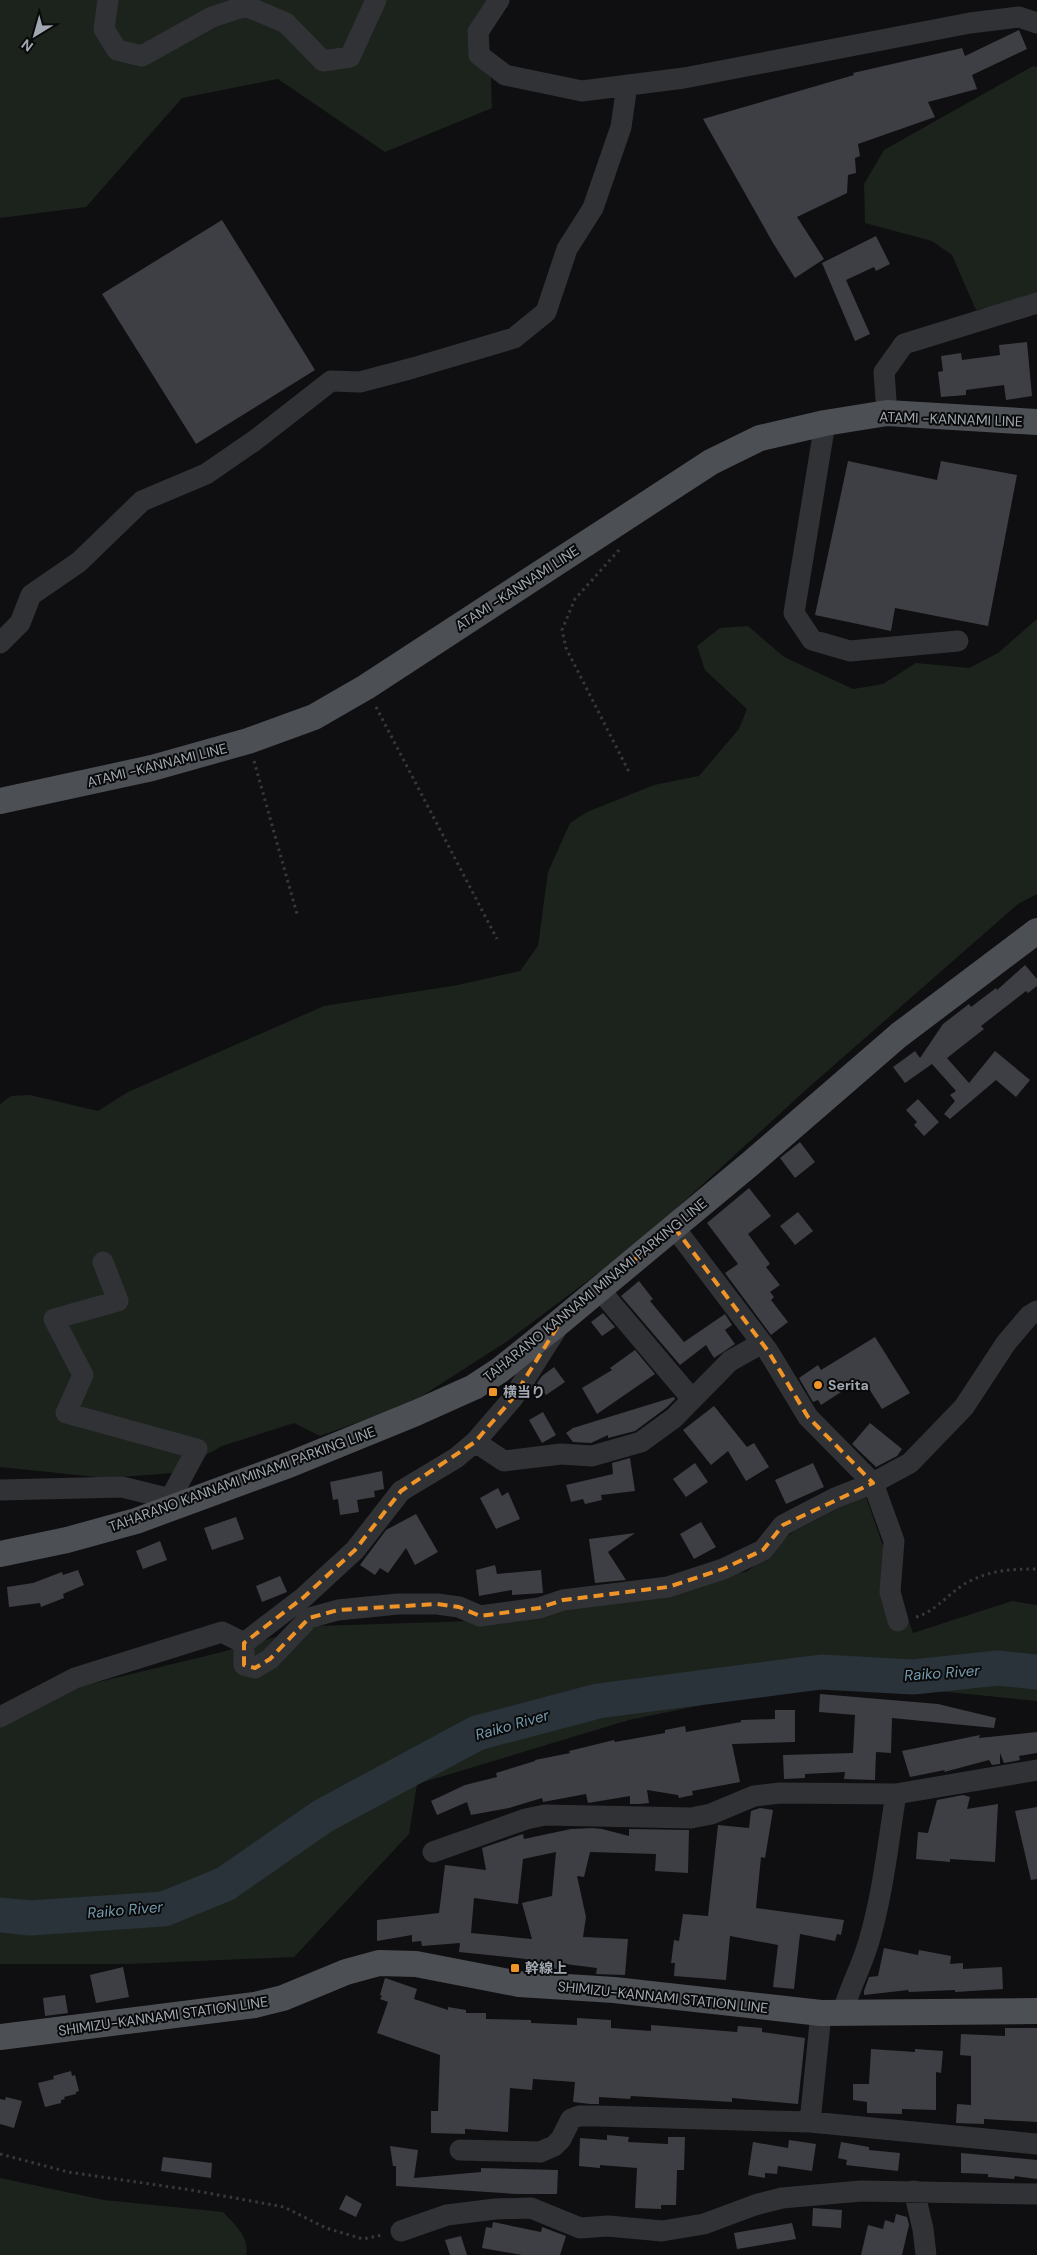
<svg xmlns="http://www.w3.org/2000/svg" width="1037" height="2255" font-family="'DM Sans','Noto Sans JP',sans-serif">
  <rect width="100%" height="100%" fill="#0f0f11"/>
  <!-- green -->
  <path fill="#1c231c" d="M0 0H504L489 33 492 108 385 152 278 79 182 98 86 207 0 218Z
    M1033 66 1037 67V294L1031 299 976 310 952 255 932 241 865 223 864 184 884 150Z
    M1037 619V894L1018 904 809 1087 642 1240 506 1342 411 1403 320 1436 294 1423 222 1446 174 1473 106 1478 0 1467V1104L11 1096 30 1095 98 1111 128 1092 324 1006 458 985 520 971 538 946 548 872 570 823 587 812 654 785 699 776 739 729 747 709 705 670 697 646 720 628 748 626 784 657 853 689 883 684 916 663 969 668 998 653Z
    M865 1494 913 1633 1012 1601 1037 1605V1701L826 1680 629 1720 417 1784 409 1834 294 1957 128 1964H0V1725L82 1686 218 1653 316 1626 506 1620 748 1571 793 1532Z
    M0 2178 104 2200 223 2212C234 2224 250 2237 246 2255H0Z"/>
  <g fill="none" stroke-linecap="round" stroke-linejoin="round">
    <!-- river -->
    <path stroke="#293339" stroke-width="35" d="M0 1915 30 1918 164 1909 225 1884 323 1816 477 1733 598 1701 821 1672 913 1677 998 1668 1037 1672"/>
  </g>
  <!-- building -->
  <path fill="#3e3f44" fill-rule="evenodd" d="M1019 30 1027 49 972 75 977 89 928 102 935 117 858 144 860 156 855 158 856 173 848 175 847 193 797 217 824 259 795 278 773 243 703 119 854 75 853 73 962 48 965 56Z
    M222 220 315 370 196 444 102 294Z
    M876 236 890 264 876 271 874 267 846 280 870 334 855 341 822 263Z
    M1027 342 1032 396 1006 400 1004 385 966 390V395L941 397 938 372 943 371 941 356 961 353 962 360 1000 355 999 345Z
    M848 461 937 480 941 461 1017 475 988 626 895 608 891 631 815 615Z
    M1025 965 1037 979V986L1028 993 1026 991 981 1026 984 1029 947 1058 969 1083 995 1051 1030 1080 1016 1097 996 1080 950 1119 944 1114 955 1101 950 1095 956 1091 932 1064 905 1083 893 1067 915 1051 920 1058 943 1024 969 1004 971 1007 996 988 997 990Z
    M918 1099 939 1122 924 1136 914 1125 917 1122 906 1110Z
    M800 1142 815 1162 795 1178 780 1158Z
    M749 1188 771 1216 748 1234 770 1264 766 1267 780 1285 770 1292 774 1297 771 1300 788 1322 771 1335 725 1273 738 1264 707 1223Z
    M798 1212 813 1231 795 1245 780 1226Z
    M639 1281 653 1299 650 1301 684 1342 725 1314 732 1325 725 1330 735 1344 714 1358 706 1345 680 1365 621 1296Z
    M603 1313 615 1327 602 1336 591 1322Z
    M875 1337 910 1393 882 1409 866 1384 861 1387 858 1381 821 1405 818 1400 813 1402 799 1378 818 1365 821 1370Z
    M635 1350 655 1374 597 1414 582 1388 612 1370 610 1368Z
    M554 1367 565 1382 546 1395 537 1383 542 1376Z
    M674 1397 675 1399 666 1408 635 1431 608 1438V1435L591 1443 573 1442 566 1433 573 1428Z
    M714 1406 747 1447 754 1443 769 1467 746 1481 728 1451 711 1465 683 1430Z
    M543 1412 556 1435 542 1443 529 1420Z
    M870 1423 902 1449 897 1456 876 1467 852 1444Z
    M630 1458 635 1491 601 1495 602 1500 585 1504 583 1499 571 1502 566 1485 613 1474 612 1463Z
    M695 1463 708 1482 686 1497 673 1479Z
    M813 1463 824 1487 786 1504 775 1480Z
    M382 1471 384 1489 374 1491 375 1497 357 1500 359 1512 340 1515 338 1499 333 1500 330 1482Z
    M498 1488 502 1496 508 1492 520 1519 496 1529 480 1498Z
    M416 1514 438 1552 415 1565 406 1548 388 1573 380 1568 375 1575 360 1565 386 1530Z
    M236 1517 244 1539 212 1550 204 1528Z
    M701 1522 716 1547 694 1559 680 1534Z
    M635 1533 608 1552 626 1580 595 1583 589 1539Z
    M160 1541 167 1560 143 1569 136 1551Z
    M495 1565 497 1574 541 1570 543 1593 512 1595V1590L479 1596 476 1570Z
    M78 1570 84 1585 63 1594 64 1598 41 1607 40 1603 9 1607 7 1587 33 1583 62 1572 63 1575Z
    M280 1576 287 1592 262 1602 256 1586Z
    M820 1694 938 1704 996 1718 994 1728 892 1718 891 1753 876 1752 875 1780 844 1779 845 1772 805 1774V1778L784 1779 783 1755 853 1753 855 1715 819 1712Z
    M775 1710H795V1742L732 1744 740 1782 692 1791 693 1795 679 1798 678 1795 647 1790 649 1803 639 1804H630V1796L588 1803 586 1794 543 1802 542 1798 509 1808 471 1815 467 1802 437 1815 431 1801 465 1785 497 1777 496 1773 535 1761V1760L570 1753 569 1751 614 1740 615 1742 665 1733V1730L685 1726 686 1732 741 1722V1720L775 1719Z
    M1037 1732V1753L1019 1756 1020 1760 1004 1763 1000 1753V1764L992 1765 989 1760 944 1772 945 1770 910 1777 902 1751 980 1735 979 1738Z
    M963 1795 970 1797 967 1809 998 1804 995 1862 950 1859V1862L916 1859 918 1832 928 1833 937 1800Z
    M1037 1807V1879L1031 1880 1015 1811Z
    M760 1808 773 1810 765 1858 761 1857 756 1908 844 1920 841 1935 837 1934 835 1941 800 1934 794 1989 773 1987 778 1945 730 1936 726 1980 674 1976 675 1963H671L674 1940 679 1941 683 1914 708 1916 718 1825 749 1828 751 1811Z
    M593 1828 602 1829 629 1836V1829L689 1830 688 1873 655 1871 656 1854 590 1852 584 1877 577 1876 586 1917 583 1937 628 1939 625 1975 596 1974 597 1968 565 1964 564 1970 525 1965 526 1959 459 1952 460 1943 422 1946 421 1941 412 1942V1935L377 1941V1920L439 1913 445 1865 486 1870 482 1848 523 1834 524 1839 571 1829ZM556 1852 552 1896 522 1903 532 1939 471 1933 474 1898 518 1904 523 1859Z
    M884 1948 918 1955 919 1950 951 1956 950 1964 963 1963V1969L1002 1967 1003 1989 955 1992V1990L909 1992 908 1990 864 1995V1991L869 1977 878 1976Z
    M123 1967 129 1997 96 2003 90 1975Z
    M385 1978 417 1989 414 1999 448 2010V2007L466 2010V2013H486V2019L531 2020V2023L577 2025V2018L611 2020V2028L651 2031V2025L737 2032 738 2026 762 2028V2032L805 2038 798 2104 732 2098V2102L631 2096 630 2099 599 2097V2104H590L573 2102 575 2082 533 2079 532 2090 510 2088 508 2132 465 2129V2134L431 2133V2111H438L440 2055 377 2033 388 2002 380 1999 382 1996 380 1995Z
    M65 1995 68 2013 45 2016 43 1998Z
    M1005 2028H1037V2122L984 2119V2124L956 2123 957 2104 971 2105V2056L960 2055 961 2034 1005 2036Z
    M871 2049 915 2052V2049L943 2051 941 2073 936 2072V2110L902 2109V2114L867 2113V2102L853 2100V2084H869Z
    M71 2071 72 2076 75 2075 79 2091 76 2092V2094L64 2097 65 2099 61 2100V2103L45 2107 38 2083 54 2079 53 2076Z
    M6 2097 22 2101 14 2128 0 2124V2099L5 2100Z
    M607 2135 629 2137 628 2142 668 2144V2137H685L684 2170H677L676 2205H661V2209L635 2208 637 2168 600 2165V2168L579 2166 580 2138 607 2140Z
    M789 2140 816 2144 812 2171 778 2166 777 2174 765 2173V2178L748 2175 753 2142 788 2148Z
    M841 2142 869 2147V2150L900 2153 898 2171 846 2165 847 2160 838 2158Z
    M390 2146 418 2150 414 2178 481 2172V2168L558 2170 557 2194H517L396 2186V2166H393Z
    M961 2153 1037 2160V2179L1015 2176 1014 2179 988 2177V2174L961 2173Z
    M163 2157 212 2163 211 2178 161 2171Z
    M346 2195 362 2204 356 2217 339 2209Z
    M813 2208 842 2210 841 2228 812 2226Z
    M896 2214 907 2217 909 2225 902 2255H861L868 2225 883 2229 885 2220 894 2223Z
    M493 2222 541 2232 542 2227 566 2236 560 2255H522L482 2248 486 2227 492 2228Z
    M792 2223 796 2239 737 2249 734 2233Z
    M461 2236 467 2255H450L445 2240Z"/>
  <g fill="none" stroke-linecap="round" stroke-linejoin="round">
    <!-- path -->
    <path stroke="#36393c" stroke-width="3" stroke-dasharray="2.5 4" stroke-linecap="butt" d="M619 550 575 599 562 630 566 648 629 772
      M376 707 497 939
      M254 761 297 914
      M916 1617C937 1611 949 1592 968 1582 991 1570 1012 1569 1037 1569
      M0 2154 68 2172 191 2190 284 2207 326 2228 363 2239 382 2235"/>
    <!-- minor -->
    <path stroke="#303235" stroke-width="21" d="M108 0 104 29 117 50 142 56 212 17 246 6 286 23 323 61 350 57 376 0
      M499 0 478 32 479 55 505 75 582 91 684 78 970 23 1019 17 1037 23
      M887 413 884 372 904 344 1037 303
      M825 423 794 613 812 640 850 651 958 641
      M0 643 20 623 31 595 79 562 142 501 206 474 254 441 331 381 360 382 413 368 514 338 546 312 567 249 593 208 621 127 627 85
      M674 1227 768 1351 808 1417 873 1483 894 1541 890 1592 898 1621
      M103 1262 118 1301 54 1319 83 1375 66 1413 197 1449 170 1499
      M599 1289 692 1399
      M556 1330 513 1398 475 1442 456 1458 401 1491 355 1550 304 1597 244 1643V1665L255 1668 270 1659 309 1618 338 1610 398 1604H437L459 1607 480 1616 539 1608 563 1600 668 1587 723 1569 763 1550 783 1525 806 1513 835 1498 873 1483 910 1463 964 1407 1006 1343 1029 1316 1037 1311
      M475 1442 504 1461 561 1454 592 1456 641 1442 674 1418 730 1361 762 1343
      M0 1490 122 1487 183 1502
      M0 1717 75 1678 222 1632 244 1643
      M433 1852 526 1819 545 1815 691 1818 711 1814 754 1796 780 1793 896 1794 1037 1770
      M842 2014C849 1989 862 1966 869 1941 883 1894 888 1843 896 1794
      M810 2122 821 2013
      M460 2150 540 2152 554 2146 561 2139 571 2119 579 2116H597L810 2122 1037 2144
      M914 2191 923 2229 926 2255
      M401 2231 447 2215 495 2209 531 2208 580 2228 608 2226 662 2231 704 2224 755 2205 782 2198 861 2191 1037 2194"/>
    <!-- major -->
    <path stroke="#4c4f54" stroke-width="26" d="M0 801 152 768 248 741 314 717 366 687 711 462 760 438 825 423 887 413 1037 422
      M0 1554 67 1540 136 1521 291 1464 416 1413 474 1387 500 1370 561 1321 750 1164 899 1035 1037 931
      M0 2037 255 2005 283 1998 346 1972 379 1963 416 1964 519 1984 614 1990 821 2013 1037 2011"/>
  </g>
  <!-- marked area -->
  <path fill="none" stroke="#f09427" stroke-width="4" stroke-dasharray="10 6" stroke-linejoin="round" d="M674 1227 768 1351 808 1417 873 1483 783 1525 763 1550 723 1569 668 1587 563 1600 539 1608 480 1616 459 1607 437 1604 338 1610 309 1618 270 1659 255 1668 244 1665V1643L304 1597 355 1550 401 1491 475 1442 513 1398 561 1321Z"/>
  <!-- markers -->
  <g fill="#f09427" stroke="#0a0a0b" stroke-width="2">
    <circle cx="818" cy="1385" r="5"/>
    <rect x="488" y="1387" width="10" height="10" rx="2.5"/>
    <rect x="510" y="1963" width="10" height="10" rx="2.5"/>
  </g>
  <g text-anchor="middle" stroke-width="4" stroke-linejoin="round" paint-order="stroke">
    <!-- street labels -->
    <g font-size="14" fill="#a0a8b1" stroke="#0a0a0b">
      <text transform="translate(951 419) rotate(2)" y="5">ATAMI -KANNAMI LINE</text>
      <text transform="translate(517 588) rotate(-33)" y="5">ATAMI -KANNAMI LINE</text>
      <text transform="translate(157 765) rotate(-14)" y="5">ATAMI -KANNAMI LINE</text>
      <text transform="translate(595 1290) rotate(-39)" y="5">TAHARANO KANNAMI MINAMI PARKING LINE</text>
      <text transform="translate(242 1479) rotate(-20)" y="5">TAHARANO KANNAMI MINAMI PARKING LINE</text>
      <text transform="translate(663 1997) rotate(6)" y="5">SHIMIZU-KANNAMI STATION LINE</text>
      <text transform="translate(163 2016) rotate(-8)" y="5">SHIMIZU-KANNAMI STATION LINE</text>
    </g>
    <!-- poi labels -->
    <g font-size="14" font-weight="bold" fill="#a0a8b1" stroke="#0a0a0b" text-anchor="start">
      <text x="828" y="1390">Serita</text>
      <text x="503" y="1397">横当り</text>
      <text x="525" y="1973">幹線上</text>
    </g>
    <!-- water labels -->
    <g font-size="15" font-style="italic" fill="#769aad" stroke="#0a0a0b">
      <text transform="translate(942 1673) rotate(-4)" y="5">Raiko River</text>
      <text transform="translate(512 1725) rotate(-16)" y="5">Raiko River</text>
      <text transform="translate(125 1910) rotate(-5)" y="5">Raiko River</text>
    </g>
  </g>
  <!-- north arrow -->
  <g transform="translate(35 35) rotate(217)" stroke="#0a0a0b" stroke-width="4" paint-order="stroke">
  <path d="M0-4L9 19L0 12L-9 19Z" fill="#a0a8b1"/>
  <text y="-8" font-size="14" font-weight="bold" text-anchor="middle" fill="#a0a8b1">N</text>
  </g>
</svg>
